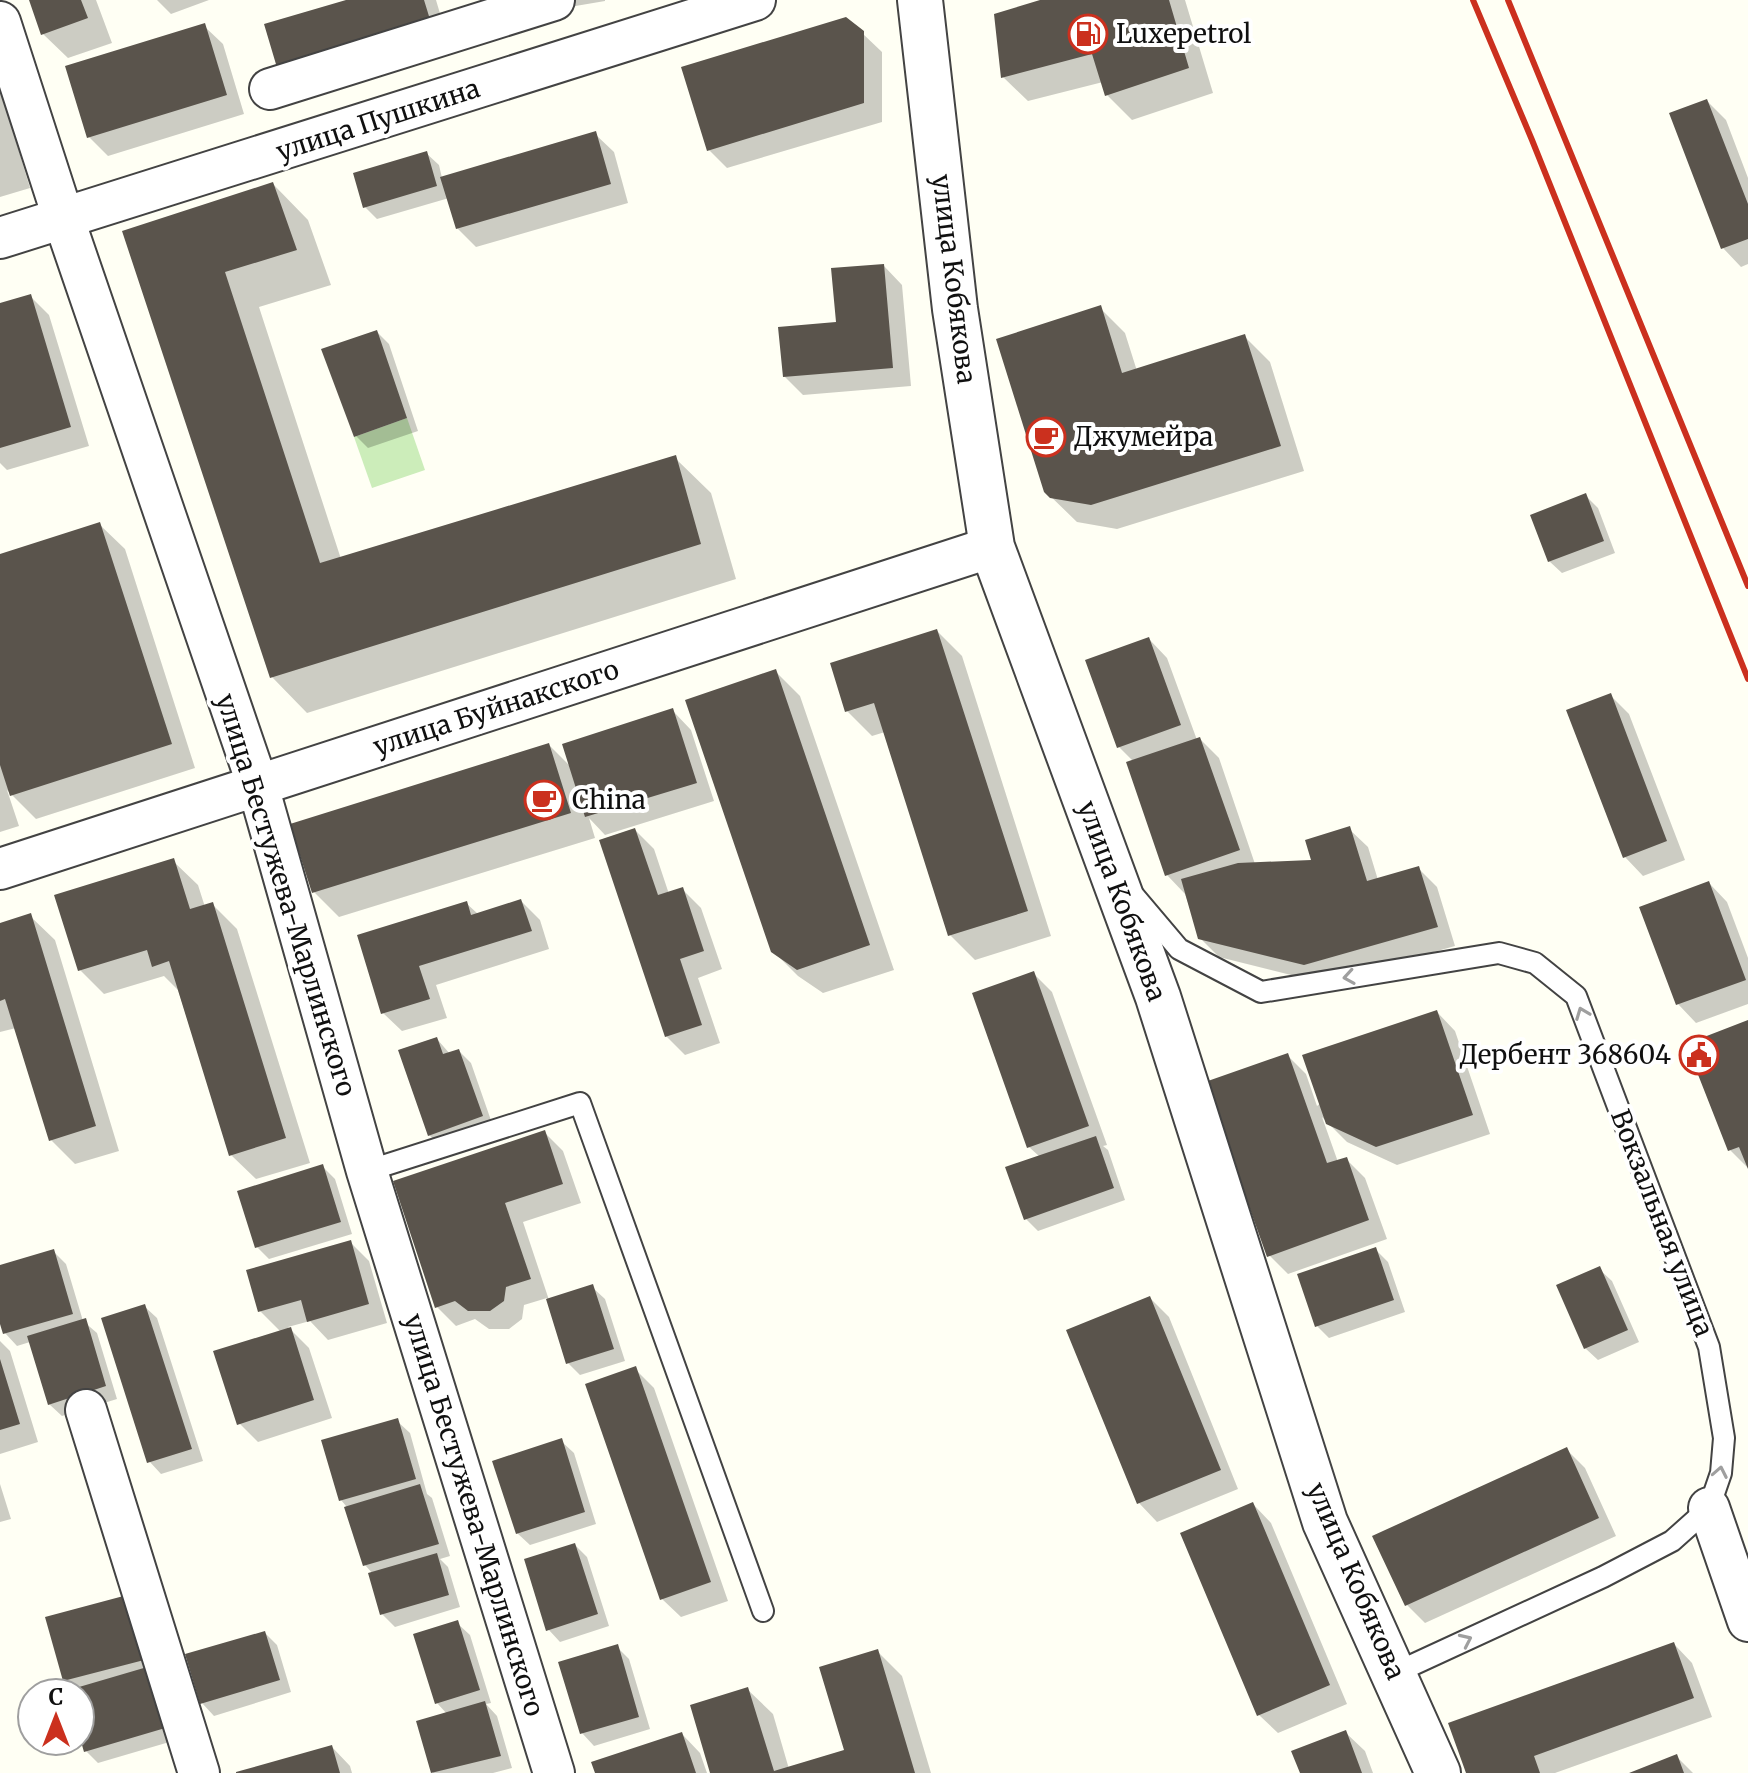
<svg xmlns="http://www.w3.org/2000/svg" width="1748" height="1773" font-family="Merriweather,serif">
  <rect width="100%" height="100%" fill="#fffff4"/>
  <!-- park -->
  <path fill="#ccedba" d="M407 418 425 470 372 488 354 437Z"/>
  <!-- shadow -->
  <path fill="#0003" d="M31 0H96L112 43 68 58 43 34Z
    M157 0H209L171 14Z
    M353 0H436L449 44Z
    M542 0H605V1L552 10Z
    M1047 0H1185L1213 93 1132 120 1107 95 1103 82 1028 101 1003 77Z
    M204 26 223 44 244 114 108 156 89 137Z
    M862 33 882 52V122L727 168 709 150Z
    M0 88 30 188 0 197Z
    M1707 101 1726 120 1748 178V264L1741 267 1723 248Z
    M595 134 614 152 628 203 476 247 457 228 449 198 377 219 365 207 426 153 439 165 442 178Z
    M273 184 308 220 331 285 259 307 341 559 675 458 711 493 736 579 307 713 272 677 124 232Z
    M884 266 902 285 911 386 803 395 784 376 838 324Z
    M30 296 49 315 89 446 7 470 0 463V305Z
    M1100 308 1125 333 1137 371 1245 337 1270 362 1304 471 1117 529 1077 522 1045 491Z
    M377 332 389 344 418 431 368 448 356 436Z
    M1586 496 1598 508 1615 553 1562 573 1549 561Z
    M100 525 125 549 195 768 36 819 7 790 19 826 0 832V556Z
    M937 631 962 656 1051 936 975 960 950 935 885 732 872 736 847 711Z
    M1149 639 1167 658 1197 740 1200 739 1219 758 1255 864 1314 861 1349 829 1368 847 1378 880 1418 868 1437 887 1455 946 1323 983 1219 957 1200 938 1185 894 1167 875 1133 761 1119 747Z
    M776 672 800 696 894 970 823 993 798 976 773 951Z
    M1610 695 1629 714 1685 860 1643 876 1625 857Z
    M673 711 691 730 714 801 605 835 589 818 595 838 339 917 314 892 549 745 572 768Z
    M634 829 654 849 669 894 682 889 701 908 722 969 698 978 720 1043 685 1055 666 1036Z
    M173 861 198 885 205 907 212 904 237 929 310 1163 256 1179 231 1155 178 990 164 976 104 994 80 970Z
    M1709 883 1727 902 1748 958V1004L1696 1023 1678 1004Z
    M521 901 540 920 549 949 436 985 447 1018 402 1031 383 1013 466 903 478 914Z
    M30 916 55 940 119 1151 75 1164 50 1139 16 1028 0 1032V925Z
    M1034 974 1052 992 1107 1145 1103 1146 1108 1150 1125 1200 1038 1231 1026 1219 1040 1157 1029 1147Z
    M1437 1012 1455 1031 1490 1134 1397 1165 1347 1142 1322 1117 1338 1162 1346 1159 1365 1178 1387 1239 1288 1274 1269 1255 1287 1055 1306 1074 1317 1106Z
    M1748 1022V1168L1730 1150Z
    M437 1039 450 1054 459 1051 471 1063 494 1129 442 1147 429 1135Z
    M544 1132 563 1151 581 1203 523 1222 549 1300 592 1287 605 1299 625 1361 580 1375 568 1363 547 1298 524 1305 522 1319 509 1329H489L475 1319 456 1326 437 1307Z
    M322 1166 335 1179 352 1234 269 1259 257 1247Z
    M350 1242 369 1261 387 1323 328 1340 310 1321 288 1327 309 1348 332 1418 258 1442 239 1423 281 1332 260 1311Z
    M1376 1250 1388 1262 1405 1312 1329 1338 1317 1326Z
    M54 1252 66 1264 83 1321 97 1333 117 1399 62 1416 49 1404 30 1342 17 1346 5 1333 0 1317V1267Z
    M1599 1269 1612 1281 1639 1342 1598 1360 1585 1348Z
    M1150 1298 1169 1317 1238 1489 1157 1522 1139 1503Z
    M144 1306 157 1318 203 1461 161 1474 149 1461Z
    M0 1341 10 1351 38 1442 0 1454Z
    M635 1369 654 1388 728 1601 681 1617 662 1599Z
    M397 1421 410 1433 427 1494 432 1498 450 1556 440 1559 448 1567 460 1607 395 1627 382 1614 370 1574H373L365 1565 346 1506 341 1500Z
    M561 1441 574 1453 596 1524 530 1545 517 1533Z
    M1566 1449 1585 1468 1616 1536 1425 1623 1407 1605Z
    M0 1484 11 1519 0 1522Z
    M1253 1504 1271 1523 1347 1704 1278 1733 1259 1715Z
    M575 1545 587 1557 609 1626 560 1642 548 1629Z
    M142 1609 183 1738 98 1763 86 1751 80 1731V1693H69L75 1691 64 1680Z
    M457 1623 470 1635 491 1703 486 1704 497 1716 512 1768 493 1773H433L418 1722 447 1714 437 1703Z
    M265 1633 277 1645 291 1692 214 1716 202 1703Z
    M1674 1644 1692 1663 1712 1717 1555 1773H1468Z
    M617 1647 629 1659 650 1729 594 1746 582 1733 561 1663Z
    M877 1651 902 1676 931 1773H713L748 1690 773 1714 789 1769 847 1752Z
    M1346 1733 1365 1751 1373 1773H1302Z
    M682 1734 700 1753 707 1773H597Z
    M332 1747 350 1766 352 1773H242Z
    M1677 1757 1693 1773H1633Z"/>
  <!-- building -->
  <path fill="#5a544c" d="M29 0H81L88 18 41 35Z
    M346 0H424L432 26 278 71 264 24Z
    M1040 0H1169L1189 68 1105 96 1092 54 1001 78 994 14Z
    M846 17 864 31V103L707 151 681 67Z
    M205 23 227 95 87 138 65 66Z
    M1707 99 1748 204V239L1721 249 1669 113Z
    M596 131 611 184 456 229 440 177Z
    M427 151 437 186 363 208 353 173Z
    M273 182 297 250 225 272 320 563 676 455 701 544 270 678 122 231Z
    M884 264 893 368 783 377 778 327 836 322 831 268Z
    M31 294 71 427 0 448V303Z
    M1101 305 1122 373 1245 334 1281 446 1091 505 1050 498 1044 492 996 339Z
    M377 330 407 418 354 437 321 349Z
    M1586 493 1604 541 1548 562 1530 515Z
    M100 522 172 744 10 796 0 765V554Z
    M937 629 1028 911 948 936 874 703 845 712 830 663Z
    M1149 637 1181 725 1117 748 1085 660Z
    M776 669 870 945 797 970 771 952 685 700Z
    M1611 693 1667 841 1623 858 1566 710Z
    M673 708 697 783 585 817 562 744Z
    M1200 737 1240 850 1165 876 1126 762Z
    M549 743 571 813 312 893 290 824Z
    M1350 826 1367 881 1419 866 1438 927 1304 965 1198 939 1181 879 1238 863 1311 860 1305 840Z
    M635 828 658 895 683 887 704 951 680 959 702 1025 665 1037 599 840Z
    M174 858 190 909 213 902 286 1138 229 1156 169 961 152 967 147 950 78 971 54 895Z
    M1709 881 1746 980 1676 1005 1639 907Z
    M521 899 532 931 419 966 430 999 381 1014 357 935 467 901 471 915Z
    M31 913 96 1126 49 1141 5 999 0 1001V923Z
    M1034 971 1089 1126 1027 1148 972 993Z
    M1437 1010 1473 1115 1376 1147 1326 1124 1302 1055Z
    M1748 1020V1169L1739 1147 1728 1151 1686 1044Z
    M437 1037 443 1054 459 1049 483 1116 428 1136 398 1050Z
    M1288 1053 1327 1163 1347 1157 1369 1220 1267 1257 1205 1082Z
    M545 1130 563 1184 505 1203 531 1279 506 1287 504 1301 490 1311H468L455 1301 435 1308 393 1181Z
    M1096 1136 1114 1188 1024 1220 1005 1167Z
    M323 1164 341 1222 255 1248 237 1191Z
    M351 1240 369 1304 307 1322 301 1300 258 1312 246 1270Z
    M1376 1247 1394 1300 1315 1327 1297 1274Z
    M54 1249 73 1314 3 1334 0 1324V1265Z
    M1600 1266 1628 1330 1584 1349 1556 1285Z
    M593 1284 614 1349 566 1364 546 1299Z
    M1150 1296 1221 1470 1137 1504 1066 1330Z
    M145 1304 192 1449 147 1463 101 1318Z
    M86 1318 106 1386 48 1405 27 1336Z
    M291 1327 314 1400 237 1425 213 1351Z
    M0 1359 20 1424 0 1430Z
    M636 1366 711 1582 660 1600 585 1384Z
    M398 1418 416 1479 339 1501 321 1440Z
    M562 1438 585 1512 516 1534 492 1461Z
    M1567 1447 1599 1518 1405 1606 1372 1536Z
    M420 1484 439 1544 363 1566 344 1507Z
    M1253 1502 1330 1685 1257 1716 1180 1533Z
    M575 1543 598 1614 546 1631 524 1559Z
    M437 1553 449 1595 380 1615 368 1573Z
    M131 1594 148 1659 63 1681 45 1617Z
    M458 1620 480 1690 435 1704 413 1634Z
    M265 1631 280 1680 200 1704 185 1654Z
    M1674 1642 1694 1698 1534 1756 1540 1773H1466L1448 1723Z
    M618 1644 639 1717 580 1734 558 1662Z
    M878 1649 915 1773H710L690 1705 748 1687 774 1771 844 1750 819 1667Z
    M154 1665 172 1726 84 1752 80 1738V1693L62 1692Z
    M485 1701 501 1756 431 1773 416 1721Z
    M1346 1730 1362 1773H1300L1291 1751Z
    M682 1732 696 1773H595L591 1762Z
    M332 1745 340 1773H236V1772Z
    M1677 1754 1684 1773H1629Z"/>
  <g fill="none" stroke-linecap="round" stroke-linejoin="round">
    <!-- service casing -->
    <g stroke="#434343" stroke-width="24">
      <path id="service" d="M1135 897 1179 949 1261 992 1499 953 1535 963 1576 996 1709 1347 1724 1438 1721 1473 1709 1508 1672 1541 1603 1577 1395 1673
        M367 1171 580 1103 763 1611"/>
    </g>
    <!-- minor casing -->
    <g stroke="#434343" stroke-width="44">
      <path id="minor" d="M0 22 64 220 258 786 367 1171 554 1773
        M270 89 554 0
        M0 238 755 0
        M0 869 992 547
        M86 1410 199 1773
        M1709 1508 1748 1621"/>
    </g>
    <!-- tertiary casing -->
    <g stroke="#434343" stroke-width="48">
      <path id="tertiary" d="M920 0 955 309 992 547 1158 997 1325 1522 1438 1773"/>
    </g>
    <!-- service -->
    <use href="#service" stroke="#fff" stroke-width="20"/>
    <!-- minor -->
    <use href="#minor" stroke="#fff" stroke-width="40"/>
    <!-- tertiary -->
    <use href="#tertiary" stroke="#fff" stroke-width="44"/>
    <!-- rail -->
    <path stroke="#cb301e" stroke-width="6" d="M1473 0 1532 140 1748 679
      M1508 0 1748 586"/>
  </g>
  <!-- one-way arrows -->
  <defs><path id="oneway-chevron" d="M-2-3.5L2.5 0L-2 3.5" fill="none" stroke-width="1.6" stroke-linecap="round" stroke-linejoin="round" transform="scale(2)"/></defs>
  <g stroke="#9f9f9f">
    <use href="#oneway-chevron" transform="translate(1349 977) rotate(171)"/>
    <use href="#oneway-chevron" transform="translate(1582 1013) rotate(-111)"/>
    <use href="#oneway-chevron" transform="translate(1720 1472) rotate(-79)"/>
    <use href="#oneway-chevron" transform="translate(1466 1640) rotate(-25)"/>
  </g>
  <!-- icons -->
  <defs>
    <g id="fuel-ring" transform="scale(2)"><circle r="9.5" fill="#fff" stroke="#cb301e" stroke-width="1.5"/><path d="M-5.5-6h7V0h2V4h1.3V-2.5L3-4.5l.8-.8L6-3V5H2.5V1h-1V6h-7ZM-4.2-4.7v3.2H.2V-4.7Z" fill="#cb301e"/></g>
    <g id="cafe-ring" transform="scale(2)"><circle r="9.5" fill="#fff" stroke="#cb301e" stroke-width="1.5"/><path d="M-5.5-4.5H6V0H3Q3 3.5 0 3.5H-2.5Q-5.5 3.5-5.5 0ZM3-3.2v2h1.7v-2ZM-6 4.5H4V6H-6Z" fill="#cb301e"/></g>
    <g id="civic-ring" transform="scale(2)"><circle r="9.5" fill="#fff" stroke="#cb301e" stroke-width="1.5"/><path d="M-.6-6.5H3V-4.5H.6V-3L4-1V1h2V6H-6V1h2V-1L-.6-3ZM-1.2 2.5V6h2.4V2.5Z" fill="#cb301e"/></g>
  </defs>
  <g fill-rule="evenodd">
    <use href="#fuel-ring" x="1088" y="34"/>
    <use href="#cafe-ring" x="1046" y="437"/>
    <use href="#cafe-ring" x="544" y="800"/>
    <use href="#civic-ring" x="1699" y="1055"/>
  </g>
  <g text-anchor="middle" stroke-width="8" stroke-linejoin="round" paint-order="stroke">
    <!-- poi labels -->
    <g font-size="26" fill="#101010" stroke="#fff" text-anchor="start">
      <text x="1116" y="43">Luxepetrol</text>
      <text x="1074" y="446">Джумейра</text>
      <text x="572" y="809">China</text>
      <text x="1671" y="1064" text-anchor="end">Дербент 368604</text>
    </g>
    <!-- street labels -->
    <g font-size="26" fill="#101010" stroke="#fff">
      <text transform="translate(378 120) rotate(-18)" y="9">улица Пушкина</text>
      <text transform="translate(954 279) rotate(83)" y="9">улица Кобякова</text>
      <text transform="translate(496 708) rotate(-18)" y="9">улица Буйнакского</text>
      <text transform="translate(286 895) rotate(73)" y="9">улица Бестужева-Марлинского</text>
      <text transform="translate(1122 901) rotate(70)" y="9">улица Кобякова</text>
      <text transform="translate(1662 1223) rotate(69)" y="9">Вокзальная улица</text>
      <text transform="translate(474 1515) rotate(73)" y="9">улица Бестужева-Марлинского</text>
      <text transform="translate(1356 1581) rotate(67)" y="9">улица Кобякова</text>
    </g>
  </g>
  <!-- north arrow -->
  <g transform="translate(56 1717)"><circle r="38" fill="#ffffff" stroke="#9f9f9f" stroke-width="2"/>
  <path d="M0-6L14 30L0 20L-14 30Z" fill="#cb301e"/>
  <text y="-12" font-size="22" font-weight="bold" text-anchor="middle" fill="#101010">С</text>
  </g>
</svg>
